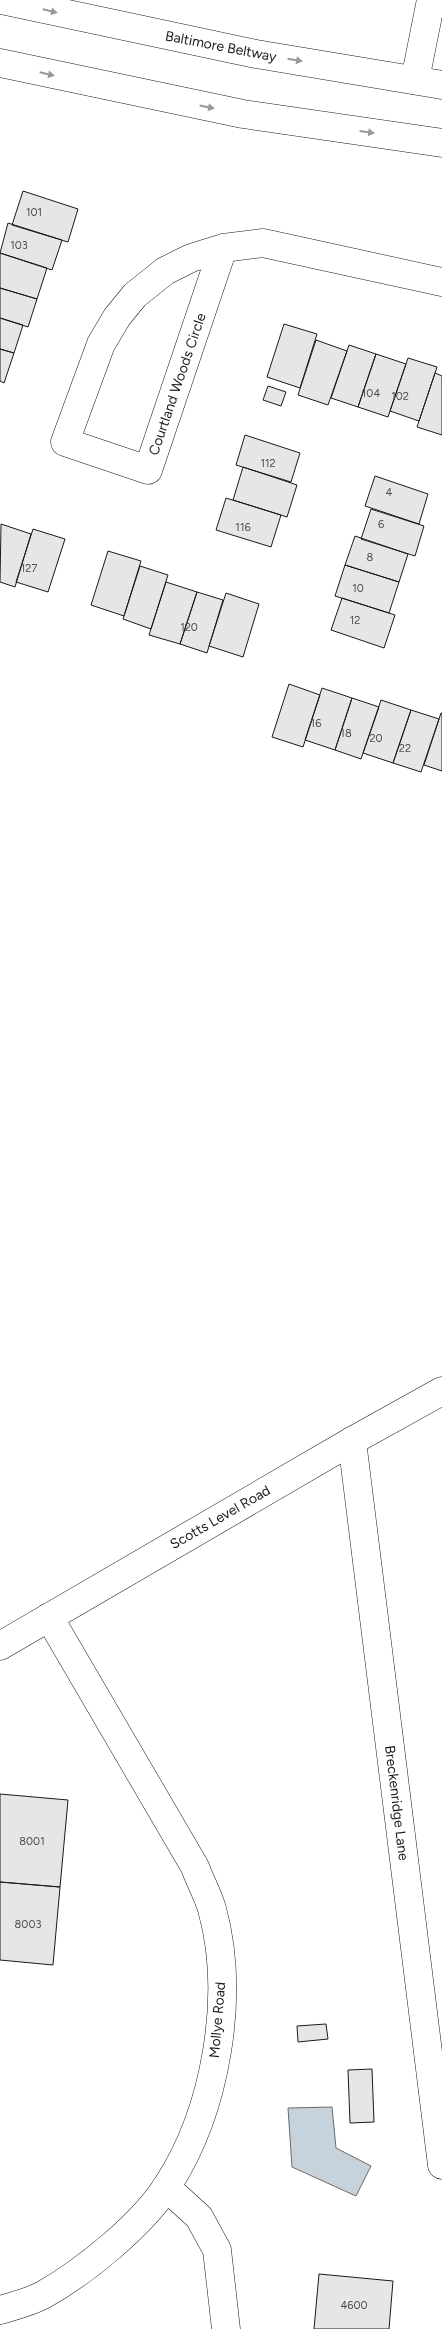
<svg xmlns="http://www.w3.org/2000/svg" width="442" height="2329" font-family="Figtree,sans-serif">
  <rect width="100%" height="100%" fill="#fff"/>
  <!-- water -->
  <path fill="#c6d2dc" stroke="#6a6a6a" d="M332 2107 336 2148 371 2166 356 2196 292 2167 288 2108Z"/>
  <!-- building -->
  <path fill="#e6e6e6" stroke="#1a1a1a" d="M23 191 78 209 68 242 12 225Z
    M8 223 62 240 52 270 0 253Z
    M0 253 47 268 37 299 0 288Z
    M0 288 37 299 28 327 0 318Z
    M0 318 23 325 14 353 0 349Z
    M284 324 317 334 300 388 267 377Z
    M316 340 347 351 328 405 298 395Z
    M349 345 376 354 358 407 331 398Z
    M0 349 14 353 4 383 0 381Z
    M376 354 406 364 388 417 358 407Z
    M408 358 437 367 419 421 390 411Z
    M435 373 442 376V435L417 427Z
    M268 386 286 392 281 406 263 400Z
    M245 435 300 453 291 482 236 465Z
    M243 467 297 485 287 517 233 500Z
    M375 476 428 494 419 524 365 506Z
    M226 498 281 515 271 547 216 530Z
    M371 509 424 526 415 556 361 539Z
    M1 524 31 534 15 587 0 582Z
    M33 529 65 539 48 592 16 582Z
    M355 536 408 554 399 582 345 565Z
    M108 551 141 561 124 616 91 605Z
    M345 565 399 582 389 613 335 596Z
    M140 566 168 575 151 629 123 619Z
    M166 582 197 592 180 644 149 635Z
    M197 592 223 600 207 653 180 644Z
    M226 593 259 604 243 657 209 646Z
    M342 598 395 615 384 648 331 630Z
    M289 684 320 695 303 747 272 737Z
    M322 688 352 698 335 750 305 740Z
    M352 698 379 707 361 759 335 750Z
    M381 700 411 710 393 763 363 753Z
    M411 710 439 719 421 772 393 763Z
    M441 713H442V771L424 765Z
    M0 1794 68 1800 60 1887 0 1882Z
    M0 1882 60 1887 53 1965 0 1960Z
    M326 2024 328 2039 298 2042 297 2026Z
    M372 2069 374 2122 350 2123 348 2070Z
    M319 2274 393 2281 389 2329H314Z"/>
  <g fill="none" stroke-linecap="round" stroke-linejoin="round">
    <!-- minor casing -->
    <g stroke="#1a1a1a" stroke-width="29">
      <path id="minor" d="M415 80 431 0
        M223 248 148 470 65 442 101 344 117 317 135 295 165 271 191 258 223 248 263 243 442 282
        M352 1441 442 2165
        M166 2187 199 2217 217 2250 226 2329
        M0 2310C14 2306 30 2302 43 2295 84 2272 142 2225 167 2186 216 2111 236 1996 212 1909 208 1895 200 1881 195 1867L49 1617"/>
    </g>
    <!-- major casing -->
    <g stroke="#1a1a1a" stroke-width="29">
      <path id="major" d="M0 1646 352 1441 442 1391"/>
    </g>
    <!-- highway casing -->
    <g stroke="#1a1a1a" stroke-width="29">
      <path id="highway" d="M2 0 256 54 442 85
        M0 63 243 114 442 143"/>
    </g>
    <!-- minor -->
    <use href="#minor" stroke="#fff" stroke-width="28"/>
    <!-- major -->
    <use href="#major" stroke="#fff" stroke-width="28"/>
    <!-- highway -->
    <use href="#highway" stroke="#fff" stroke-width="28"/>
  </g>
  <!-- one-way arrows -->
  <defs><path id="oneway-solid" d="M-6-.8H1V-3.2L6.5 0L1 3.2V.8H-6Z" transform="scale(1.25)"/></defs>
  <g fill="#989898">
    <use href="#oneway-solid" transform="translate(50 11) rotate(13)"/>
    <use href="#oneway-solid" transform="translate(295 60) rotate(9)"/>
    <use href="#oneway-solid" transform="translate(47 74) rotate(13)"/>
    <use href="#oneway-solid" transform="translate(207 107) rotate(11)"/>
    <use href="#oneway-solid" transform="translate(367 132) rotate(8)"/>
  </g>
  <g text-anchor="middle" stroke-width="4" stroke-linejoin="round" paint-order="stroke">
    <!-- number labels -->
    <g font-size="11" fill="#4d4d4d">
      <text x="34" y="216">101</text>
      <text x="19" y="249">103</text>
      <text x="371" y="397">104</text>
      <text x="400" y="400">102</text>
      <text x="268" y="467">112</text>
      <text x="389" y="496">4</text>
      <text x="381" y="528">6</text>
      <text x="243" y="531">116</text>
      <text x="370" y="561">8</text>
      <text x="29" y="572">127</text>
      <text x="358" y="592">10</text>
      <text x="355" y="624">12</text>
      <text x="189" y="631">120</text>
      <text x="316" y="727">16</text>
      <text x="346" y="737">18</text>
      <text x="376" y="742">20</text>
      <text x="405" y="752">22</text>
      <text x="32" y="1845">8001</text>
      <text x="28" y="1928">8003</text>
      <text x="354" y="2309">4600</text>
    </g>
    <!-- street labels -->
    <g font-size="14" fill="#1a1a1a" stroke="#fff">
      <text transform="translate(221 46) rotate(11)" y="5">Baltimore Beltway</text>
      <text transform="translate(177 384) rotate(-71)" y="5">Courtland Woods Circle</text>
      <text transform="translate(220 1517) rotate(-30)" y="5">Scotts Level Road</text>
      <text transform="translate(397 1803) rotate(83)" y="5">Breckenridge Lane</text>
      <text transform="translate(217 2020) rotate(-85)" y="5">Mollye Road</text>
    </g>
  </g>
</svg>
